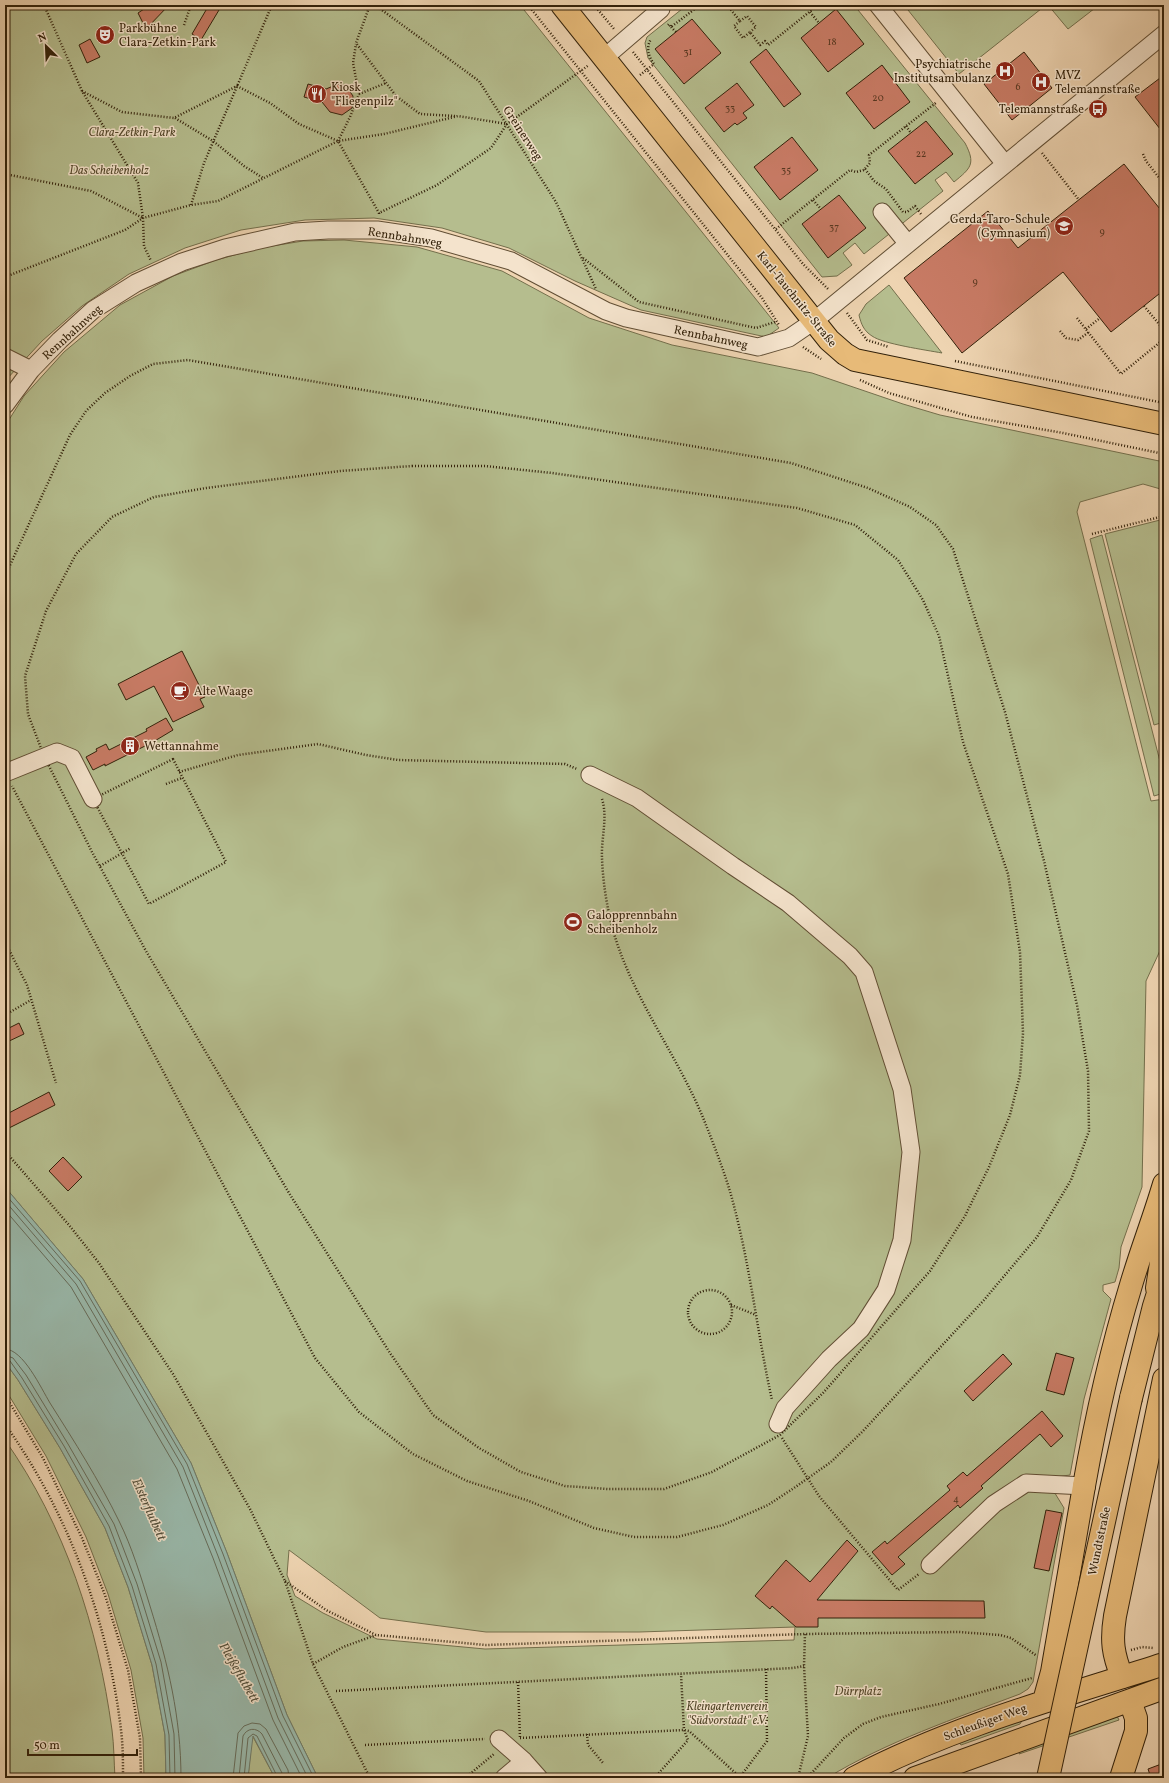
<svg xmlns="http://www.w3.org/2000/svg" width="1169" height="1783" font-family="Vollkorn,serif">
  <rect width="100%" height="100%" fill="#eed4b1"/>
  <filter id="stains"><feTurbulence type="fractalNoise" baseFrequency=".005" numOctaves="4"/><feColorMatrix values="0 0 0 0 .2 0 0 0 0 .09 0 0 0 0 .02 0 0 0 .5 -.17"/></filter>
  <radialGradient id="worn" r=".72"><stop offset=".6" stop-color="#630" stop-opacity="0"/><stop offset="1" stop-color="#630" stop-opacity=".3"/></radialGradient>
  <!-- green -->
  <path fill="#b5bd8e" stroke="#746f4c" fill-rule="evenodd" d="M5 5H520L779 328 766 337 641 310 575 281 509 248 442 228 374 218 305 220 241 230 185 248 129 274 82 306 42 341 5 381Z
    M687 5H854L965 143C976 164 971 168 954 182L946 172 935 180 943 191 864 254 855 243 843 253 852 265 837 276 822 277 648 58 645 43 647 37Z
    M904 5H1046L959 74Z
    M1048 5H1099L1068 29Z
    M344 240 417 247 502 271 589 318 672 345 812 373 903 404 940 415 1164 462V490L1143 484 1080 502 1077 512 1151 801 1164 799V942L1146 981 1142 1187 1121 1247 1119 1268 1115 1282 1103 1285V1291L1111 1299 1084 1399 1070 1475 1055 1477 1053 1490 1064 1508 1033 1682 1028 1689 1020 1694C956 1718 886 1742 827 1778H318L287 1715 227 1553 191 1463 83 1279 5 1187V426L24 396 64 352 120 305 173 276 216 260 260 248 303 241ZM289 1550 380 1618 486 1632H639L795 1627 794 1640 485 1649 377 1639 323 1613 295 1596 287 1575Z
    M889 285 942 353C926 350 883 344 872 336 864 331 861 324 859 315L866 304Z
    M1164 519V722L1154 725 1105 534Z
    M1102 535 1164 777V793L1154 796 1090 539Z
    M5 1362 18 1380 60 1448 105 1528 128 1587 152 1665 165 1735 166 1778H144L143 1738 131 1670 108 1594 86 1537 46 1456 5 1389Z
    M5 1440C65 1525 98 1627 112 1730 114 1745 114 1762 115 1778H5Z
    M1117 1716 1119 1720 1019 1754 1020 1751Z
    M1024 1717 1020 1724 961 1745 959 1742Z
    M252 1735 275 1778H248Z"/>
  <!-- water -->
  <path fill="#99b8aa" stroke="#707c6a" d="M5 1187 83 1279 191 1463 227 1553 287 1715 318 1778H275L253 1736 248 1778H166L165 1735 152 1665 128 1587 105 1528 60 1448 18 1380 5 1362Z"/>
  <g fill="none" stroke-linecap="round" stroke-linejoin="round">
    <!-- shore -->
    <path stroke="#666c5a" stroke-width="1" d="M5 1194 80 1281 187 1464 223 1554 283 1716 314 1778
      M5 1201 76 1284 183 1467 218 1556 278 1718 308 1778
      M5 1210 71 1287 177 1469 213 1558 273 1720 302 1778
      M5 1349C23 1349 41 1388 50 1403 74 1441 99 1480 119 1521 132 1547 141 1577 150 1606 168 1664 181 1717 181 1778
      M5 1355 13 1358 26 1375 68 1444 114 1524 137 1584 161 1662 174 1734 175 1778
      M5 1360 10 1361 22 1378 64 1446 109 1526 132 1586 156 1664 169 1735 170 1778
      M233 1778 238 1733 244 1726 252 1723 260 1724 266 1729 288 1770 289 1778
      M239 1778 243 1736C247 1728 256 1727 262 1734L282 1773 283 1778
      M244 1778 248 1738 253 1734 257 1736 278 1778"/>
  </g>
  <!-- building -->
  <path fill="#c87b65" stroke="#32210a" d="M150 5H169L146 29 138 13Z
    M209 5H222L201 40 192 34Z
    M836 9 864 44 828 72 801 38Z
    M692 19 721 53 684 84 655 49Z
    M90 39 100 57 87 63 79 45Z
    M766 49 801 94 784 107 750 62Z
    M1024 52 1052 88 1012 120 984 84Z
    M882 65 910 102 874 129 846 93Z
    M1164 75V134L1135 97Z
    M737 83 754 105 743 113 747 118 737 125 735 123 724 132 705 108Z
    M308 84 326 89 338 84 346 86 353 96 352 108 342 115 330 112 322 102 304 97Z
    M926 121 953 154 915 184 888 151Z
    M792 137 818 170 780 200 754 167Z
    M1124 164 1164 214V290L1111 332 1063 272 962 353 904 278 988 211 1018 248Z
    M839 195 866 228 828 258 802 224Z
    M182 651 205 697 200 699 204 707 173 722 154 686 126 700 118 684Z
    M166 718 173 730 153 742 105 766V764L93 770 86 757 97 751 96 749 106 744 109 750 147 731 146 729Z
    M19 1023 24 1034 5 1043V1030Z
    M49 1092 55 1105 5 1130V1115Z
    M63 1157 82 1177 68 1191 49 1171Z
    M1056 1353 1074 1358 1064 1395 1046 1390Z
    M1003 1354 1012 1364 973 1401 964 1391Z
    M1042 1411 1063 1436 1051 1447 1040 1434 981 1486 983 1488 960 1508 958 1505 898 1557 905 1564 892 1575 872 1552 885 1541 887 1544 950 1490 947 1486 963 1472 967 1476Z
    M1046 1510 1062 1513 1049 1571 1034 1568Z
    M847 1540 858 1551 817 1600 984 1601 985 1618H818V1627H796L772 1606 770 1609 755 1596 786 1560 810 1582Z
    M1164 1763V1778H1151L1148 1769Z"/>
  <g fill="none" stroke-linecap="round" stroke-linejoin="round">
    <!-- minor casing -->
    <g stroke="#614e34" stroke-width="19">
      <path id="minor" d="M878 5 1005 164
        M604 58 661 9
        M882 212 908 244
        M5 357 31 370
        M5 405 31 370 60 340 93 310 136 283 182 262 225 248 295 232 328 230H377L431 238 511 261 606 311 626 318 758 347 789 338 814 321 1164 34
        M5 773 57 752 72 758 93 799
        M590 775 637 798 733 866 788 903 850 956 864 972 902 1089 911 1152 902 1240 886 1290 861 1329 829 1359 785 1408 778 1424
        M930 1565 994 1504 1026 1483 1084 1486
        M499 1739 524 1761 539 1778
        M504 1778 524 1761"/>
    </g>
    <!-- major casing -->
    <g stroke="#32210a" stroke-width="24">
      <path id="major" d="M562 5 829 340 845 354 855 360 1164 424
        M1044 1701 1052 1672 1084 1486
        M854 1778C953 1726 1058 1698 1164 1664
        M915 1778 1164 1688"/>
    </g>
    <!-- highway casing -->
    <g stroke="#32210a" stroke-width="24">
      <path id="highway" d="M1157 1288 1164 1244
        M1131 1398 1154 1306 1164 1274
        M1084 1486C1096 1418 1111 1351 1131 1285 1141 1251 1154 1218 1164 1184
        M1122 1677C1113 1654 1111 1641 1115 1616L1164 1379
        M1121 1778 1136 1731V1718L1130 1701"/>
    </g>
    <!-- path -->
    <path stroke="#32210a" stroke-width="2.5" stroke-dasharray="1 2" stroke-linecap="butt" d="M44 5 82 91 138 183 143 218 144 246 151 261
      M370 5 356 43 396 96 420 114 455 116
      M375 5 479 81 556 202 596 289
      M528 5 762 298 779 325
      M594 5 614 29
      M727 5 740 21 734 26 743 38 750 32 760 45 765 41 768 45 818 5
      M810 12 819 23
      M740 21 747 16 756 27 750 32
      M184 25 191 5
      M668 25 669 24 671 27 700 5
      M671 27 676 32
      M633 52 803 264 829 290
      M640 75 654 64C648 56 646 47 651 39
      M82 91 122 112 174 118 237 86 270 103 299 124 338 141 379 213
      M359 94 386 83
      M175 118 213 141 244 166 263 178
      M906 126 911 133
      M338 141 350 117 359 94 353 63 356 44
      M1042 153 1079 200
      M1143 154 1146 161 1164 184
      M865 169 874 181 886 189 903 212H907L915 206 921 214
      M5 174 91 191 143 218
      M813 200 821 209
      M191 205 204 163 272 5
      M379 214V213L437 185 491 148 507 124 589 65
      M776 229 850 170 856 172 864 170 870 163 869 155 937 102
      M583 258 639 302 756 328 775 322
      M5 277 125 230 143 218 191 205 218 201 338 141 384 134 458 116 507 124
      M1144 306 1164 330
      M847 313 867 340 889 347
      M1077 318 1121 374 1164 339
      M1086 329 1100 318
      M1060 331 1066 338 1078 340 1089 332
      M803 347 821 359
      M955 361 1164 403
      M860 380 889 393 972 417 1063 433 1164 454
      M412 466H485L552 473 797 508 855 525 898 560 923 600 939 636 963 742 1008 874 1020 952 1023 1033 1020 1075 1010 1115 989 1167 965 1216 930 1271 823 1393 780 1435 712 1472 664 1489H608L565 1486 521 1472 479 1448 433 1415 390 1353 289 1193 146 951 92 852 44 756 28 714 25 676 46 611 76 554 112 517 154 497 206 488 340 471Z
      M1092 534 1164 516
      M5 576 70 435 86 411 105 393 130 376 153 364 188 360 791 463 868 488 910 507 936 525 953 549 1005 712 1044 861 1077 1005 1088 1071 1089 1131 1071 1180 1037 1237 984 1300 863 1431 831 1462 794 1488 768 1505 723 1525 677 1537H634L594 1528 529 1501 467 1481 413 1454 359 1412 315 1358 12 786
      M173 759 226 862 149 904 93 799Z
      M179 772 238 755 318 744 366 755 398 760 565 764 577 769
      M166 784 182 778
      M602 799C608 818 601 838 602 858 603 885 608 915 616 940 637 1005 681 1061 706 1125 717 1153 728 1181 735 1210 751 1272 758 1337 772 1400
      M100 866 131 848
      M5 942 27 985 56 1083
      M5 1015 31 1000
      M5 1151 69 1225 99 1263 173 1374 208 1435 250 1509 285 1581 313 1664 370 1778
      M688 1312a22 22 0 1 1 44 0a22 22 0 1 1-44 0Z
      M731 1305 756 1315
      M5 1395 43 1458 82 1538 105 1595 128 1670 140 1738 141 1778
      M5 1424C69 1514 108 1621 121 1730 123 1746 123 1762 123 1778
      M782 1438 819 1496 898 1590 919 1574
      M285 1581 326 1610 376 1635 486 1645 805 1634 959 1632 1000 1635 1011 1638 1037 1656
      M1131 1650 1142 1647 1154 1648
      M313 1664 343 1647 376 1635
      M518 1682 520 1738
      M336 1691 793 1668 804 1666
      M587 1734 588 1745 603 1763
      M520 1738 684 1730 689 1731 740 1777 767 1741 766 1669
      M365 1745 485 1739
      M658 1774 662 1778
      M465 1778 494 1754
      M651 1778 658 1774 688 1740 684 1730 681 1674
      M798 1778 808 1736 804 1666 805 1634
      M807 1778 844 1738 863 1724 881 1717 939 1704 1032 1678"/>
    <!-- minor -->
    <use href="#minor" stroke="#f4e3cc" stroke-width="17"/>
    <!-- major -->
    <use href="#major" stroke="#e7ba78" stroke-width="22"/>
    <!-- highway -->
    <use href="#highway" stroke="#e7ba78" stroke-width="22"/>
    <!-- highway-bridge casing -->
    <g stroke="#32210a" stroke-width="24" stroke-linecap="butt">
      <path id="highway-bridge" d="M1048 1778 1131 1398"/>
    </g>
    <!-- highway-bridge -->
    <use href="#highway-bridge" stroke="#e7ba78" stroke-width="22"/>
  </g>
  <!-- icons -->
  <defs>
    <g id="theatre-disc" transform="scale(1)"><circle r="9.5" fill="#8f2418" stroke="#f4e3cc"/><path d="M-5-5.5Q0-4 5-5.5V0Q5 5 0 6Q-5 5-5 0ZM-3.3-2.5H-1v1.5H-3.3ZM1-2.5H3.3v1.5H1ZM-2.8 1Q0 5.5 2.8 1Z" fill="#fff"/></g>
    <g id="hospital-disc" transform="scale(1)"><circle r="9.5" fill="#8f2418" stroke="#f4e3cc"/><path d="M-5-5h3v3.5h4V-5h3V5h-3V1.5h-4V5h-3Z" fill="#fff"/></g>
    <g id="restaurant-disc" transform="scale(1)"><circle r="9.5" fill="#8f2418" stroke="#f4e3cc"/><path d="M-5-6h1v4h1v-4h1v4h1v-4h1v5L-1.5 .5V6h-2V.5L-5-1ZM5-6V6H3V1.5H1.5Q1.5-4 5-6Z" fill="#fff"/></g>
    <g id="bus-disc" transform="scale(1)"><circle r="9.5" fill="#8f2418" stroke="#f4e3cc"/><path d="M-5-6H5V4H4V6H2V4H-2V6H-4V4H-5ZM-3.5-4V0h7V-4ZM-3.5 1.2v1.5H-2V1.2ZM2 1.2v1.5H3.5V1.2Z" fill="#fff"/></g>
    <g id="school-disc" transform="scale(1)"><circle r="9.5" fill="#8f2418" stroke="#f4e3cc"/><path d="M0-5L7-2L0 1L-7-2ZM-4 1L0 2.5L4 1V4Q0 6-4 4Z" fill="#fff"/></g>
    <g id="cafe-disc" transform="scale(1)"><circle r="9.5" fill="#8f2418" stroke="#f4e3cc"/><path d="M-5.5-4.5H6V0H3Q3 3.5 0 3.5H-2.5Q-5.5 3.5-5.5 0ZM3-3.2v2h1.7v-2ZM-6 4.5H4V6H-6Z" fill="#fff"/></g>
    <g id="building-disc" transform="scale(1)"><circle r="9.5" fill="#8f2418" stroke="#f4e3cc"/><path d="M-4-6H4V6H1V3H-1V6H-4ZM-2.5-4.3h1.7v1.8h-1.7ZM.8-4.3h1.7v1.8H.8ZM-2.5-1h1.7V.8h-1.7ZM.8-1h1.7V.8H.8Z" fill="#fff"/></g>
    <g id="stadium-disc" transform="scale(1)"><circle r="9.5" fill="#8f2418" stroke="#f4e3cc"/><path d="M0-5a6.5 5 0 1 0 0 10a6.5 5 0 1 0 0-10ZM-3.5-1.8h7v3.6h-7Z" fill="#fff"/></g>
  </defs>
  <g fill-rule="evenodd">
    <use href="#theatre-disc" x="105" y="35"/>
    <use href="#hospital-disc" x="1005" y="71"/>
    <use href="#hospital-disc" x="1041" y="82"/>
    <use href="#restaurant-disc" x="317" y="94"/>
    <use href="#bus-disc" x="1098" y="109"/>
    <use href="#school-disc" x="1064" y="226"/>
    <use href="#cafe-disc" x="180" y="691"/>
    <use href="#building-disc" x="130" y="746"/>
    <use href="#stadium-disc" x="573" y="922"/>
  </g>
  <g text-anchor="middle" stroke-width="3" stroke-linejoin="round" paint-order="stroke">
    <!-- number labels -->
    <g font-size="10" fill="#583821">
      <text x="832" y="45">18</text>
      <text x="688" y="55">31</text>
      <text x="1018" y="90">6</text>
      <text x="878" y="101">20</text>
      <text x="730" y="111">33</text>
      <text x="921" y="157">22</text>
      <text x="786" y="173">35</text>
      <text x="834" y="230">37</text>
      <text x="1102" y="235">9</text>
      <text x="975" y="285">9</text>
      <text x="956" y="1502">4</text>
    </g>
    <!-- poi labels -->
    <g font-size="12" fill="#32210a" stroke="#f4e3cc" text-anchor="start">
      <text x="119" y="32">Parkbühne<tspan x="119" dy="14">Clara-Zetkin-Park</tspan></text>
      <text x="991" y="68" text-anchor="end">Psychiatrische<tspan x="991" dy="14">Institutsambulanz</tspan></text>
      <text x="1055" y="79">MVZ<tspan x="1055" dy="14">Telemannstraße</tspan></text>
      <text x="331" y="91">Kiosk<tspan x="331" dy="14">"Fliegenpilz"</tspan></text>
      <text x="1084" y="113" text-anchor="end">Telemannstraße</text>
      <text x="1050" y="223" text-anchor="end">Gerda-Taro-Schule<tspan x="1050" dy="14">(Gymnasium)</tspan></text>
      <text x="194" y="695">Alte Waage</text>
      <text x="144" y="750">Wettannahme</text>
      <text x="587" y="919">Galopprennbahn<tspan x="587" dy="14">Scheibenholz</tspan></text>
    </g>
    <!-- park labels -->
    <g font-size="12" font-style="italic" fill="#53482b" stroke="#f4e3cc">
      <text x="132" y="136">Clara-Zetkin-Park</text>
      <text x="109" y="174">Das Scheibenholz</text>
      <text x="858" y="1695">Dürrplatz</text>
      <text x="727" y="1710">Kleingartenverein<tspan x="727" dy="14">"Südvorstadt" e.V.</tspan></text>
    </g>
    <!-- street labels -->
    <g font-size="12" fill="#32210a" stroke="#f4e3cc">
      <text transform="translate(523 133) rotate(57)" y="4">Greinerweg</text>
      <text transform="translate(405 237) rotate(9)" y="4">Rennbahnweg</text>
      <text transform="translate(797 299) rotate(51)" y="4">Karl-Tauchnitz-Straße</text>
      <text transform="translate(72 332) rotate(-42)" y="4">Rennbahnweg</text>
      <text transform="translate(711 337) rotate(12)" y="4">Rennbahnweg</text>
      <text transform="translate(1099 1541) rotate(-78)" y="4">Wundtstraße</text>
      <text transform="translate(985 1722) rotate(-20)" y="4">Schleußiger Weg</text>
    </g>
    <!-- water labels -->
    <g font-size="13" font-style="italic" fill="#514e3a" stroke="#f4e3cc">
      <text transform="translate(150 1509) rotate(66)" y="5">Elsterflutbett</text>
      <text transform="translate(240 1672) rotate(60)" y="5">Pleißeflutbett</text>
    </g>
  </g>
  <!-- margin -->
  <rect width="1169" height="1783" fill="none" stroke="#eed4b1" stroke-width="20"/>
  <rect x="6" y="6" width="1157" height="1771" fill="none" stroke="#32210a" stroke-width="2"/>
  <rect x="10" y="10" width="1149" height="1763" fill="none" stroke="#32210a"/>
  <!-- north arrow -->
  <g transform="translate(46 46) rotate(336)" stroke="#f4e3cc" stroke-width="3" paint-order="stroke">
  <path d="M0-3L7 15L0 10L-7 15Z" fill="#32210a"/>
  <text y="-6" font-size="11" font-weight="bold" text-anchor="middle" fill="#32210a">N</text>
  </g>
  <!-- scale -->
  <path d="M28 1749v6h109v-6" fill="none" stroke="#32210a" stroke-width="2"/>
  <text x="34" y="1749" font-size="12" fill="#32210a" stroke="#f4e3cc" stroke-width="3" paint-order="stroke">50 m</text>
  <rect width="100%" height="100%" filter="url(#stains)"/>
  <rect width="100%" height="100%" fill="url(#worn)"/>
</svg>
